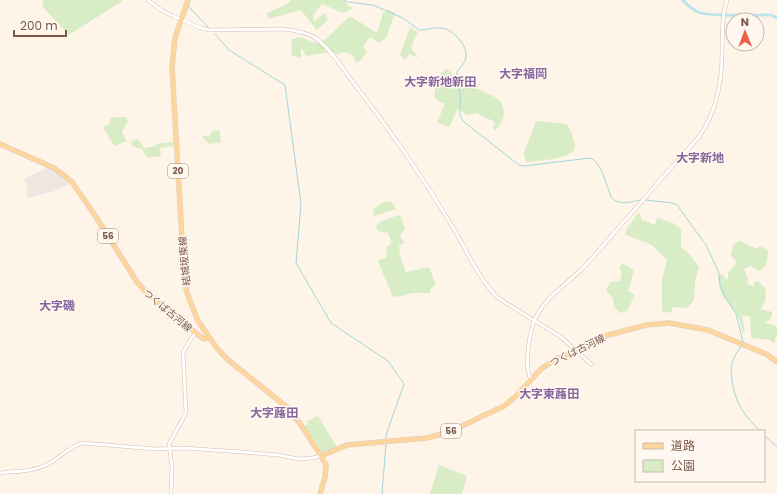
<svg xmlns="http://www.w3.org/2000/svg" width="777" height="494" font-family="Poppins,'Noto Sans JP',sans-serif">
  <rect width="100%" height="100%" fill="#fef4e8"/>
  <!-- industrial -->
  <path fill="#efe7e2" d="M49 167 72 183 54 191 28 198 26 194 27 188 28 187 24 179Z"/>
  <!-- green -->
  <path fill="#d8edc5" d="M44 0H121L122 1 69 35 42 6Z
    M292 0H344L347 5 353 8 343 13 322 4 313 15 314 22 324 13 328 20 317 30 301 10 268 19 267 13 287 4Z
    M389 10 395 13 386 38 379 43 370 37 363 46 367 52 361 60 355 63 354 56 344 52 337 55 333 52 306 56 303 50 301 49V58L291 55 292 39 300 37 316 43 326 39 350 16 377 33 383 13Z
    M410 28 418 32 411 47 418 58 409 54 405 60 400 55Z
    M447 69C452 73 457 80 463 83 471 86 494 95 499 100 508 110 503 123 495 131L493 128 495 122 476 113 467 115 458 109 449 127 437 122 445 104 435 99C434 87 435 74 447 69Z
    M114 117H125L128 121 122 132 127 141 114 146 103 127 111 123 110 119Z
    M536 121 566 124C570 128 572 133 573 138 574 142 576 147 573 151 567 159 537 161 527 162L524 156V153Z
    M213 131 217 130 220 132 221 142 209 144 203 138V136H209Z
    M138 139 144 148 155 146 156 144 173 142 174 146 160 148V149L161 156 148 158 142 149 136 148 131 145 132 141Z
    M384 202H392L396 209 374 216 373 209Z
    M639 212 642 220 655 225 657 218 673 223 681 229V247L690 255 699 267 695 281 694 300 688 307 685 308 673 307 671 313 662 311V280L667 260 652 245 625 234 627 228Z
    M398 215 401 217 405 229 400 236 404 243 399 246 400 256 406 272 429 267 436 285 431 288 430 293H413L397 297 392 295 378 261 387 257 386 248 392 243 388 233 378 231 376 226 378 223Z
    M738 241H741L756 249 760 246 768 250C767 258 768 267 759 271L751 266 744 269 748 278 747 284 753 286 755 281 759 282 766 289 765 301 761 309 772 312C773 318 770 319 765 323L774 325 777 328V336L775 339V343H773L770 340 752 338 751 336 750 316H742L745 330 742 332C741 326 740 318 736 313 727 298 719 297 718 276L722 274 726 279H728V273L735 265 736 261 731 256 733 245Z
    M622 263 634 270 628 291 635 295 627 311 620 313 614 306 613 298 606 291 610 282 620 281 622 272 619 269Z
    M318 416 337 447 323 453 304 426 308 424 307 421Z
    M439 465 467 476 462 494H430Z"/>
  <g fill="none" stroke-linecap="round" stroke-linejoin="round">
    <!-- stream -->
    <path stroke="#a0d7dc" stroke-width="1" d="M343 0 348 2 373 5 403 18 419 30C426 30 434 27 441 28 452 29 467 44 466 56 466 64 458 68 456 75 454 81 459 87 460 93 462 103 456 113 464 122L519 165 524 166 590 158C601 161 607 187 611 197 618 206 630 202 640 200
      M188 6 209 28
      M215 34 229 50 285 85 301 204 296 263 331 323 388 361 404 384 386 435V439
      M646 200 672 203 677 205 706 245 719 273 720 285 725 297 736 314 743 342
      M742 345C738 351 733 357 732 365 730 370 732 375 732 380 735 403 744 415 760 431
      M764 435 777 447
      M382 494 386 443"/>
    <!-- river -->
    <path stroke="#bbe6e9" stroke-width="3" d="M683 0C687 5 692 9 698 12 708 17 756 15 771 15L777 18"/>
    <!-- minor casing -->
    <g stroke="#d4bdaf" stroke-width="4">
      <path id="minor" d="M148 0 161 10 173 16 201 28 209 30 282 29C294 30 307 32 317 39 331 50 342 67 352 81 389 128 423 178 454 229 468 253 478 278 498 298L561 337 592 365
        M531 379C523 367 530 327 537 315 548 295 568 283 584 267 600 250 614 232 630 215 652 189 675 163 698 138 716 114 722 82 722 52 723 35 721 17 727 0
        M0 473C15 471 32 472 46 465 59 459 69 446 83 443L155 449 183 448 242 452 278 455 299 459 312 458 321 456
        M171 494 172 467 169 444 186 413 183 352 195 333"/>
    </g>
    <!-- major casing -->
    <g stroke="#dad0cc" stroke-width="5.5">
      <path id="major" d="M188 0 175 38 172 67 182 239 184 278 187 293 198 321 216 347 227 359 288 408 301 425 321 456 326 465 325 477 320 494
        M0 144 54 168 72 182 96 217 137 282 145 291 201 337 204 339 208 338
        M321 456 347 445 426 438 447 433 504 406 516 396 541 369 553 361 605 336 646 325 669 323 708 330 766 354 777 362"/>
    </g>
    <!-- minor -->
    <use href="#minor" stroke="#fff" stroke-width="3"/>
    <!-- major -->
    <use href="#major" stroke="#ffd59e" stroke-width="4.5"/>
  </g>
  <g text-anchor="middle" stroke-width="3" stroke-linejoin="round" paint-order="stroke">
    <!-- shield labels -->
    <g fill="#fff8f0" stroke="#a3887c" stroke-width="1">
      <rect x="168" y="164" width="20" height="14" rx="3"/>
      <rect x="98" y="229" width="20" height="14" rx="3"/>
      <rect x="441" y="424" width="20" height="14" rx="3"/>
    </g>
    <g font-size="9" font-weight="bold" fill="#7b584a">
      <text x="178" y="174">20</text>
      <text x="108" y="239">56</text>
      <text x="451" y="434">56</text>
    </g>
    <!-- street labels -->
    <g font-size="10" fill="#7b584a" stroke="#fff8f0">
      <text transform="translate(184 261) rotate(-95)" y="4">結城坂東線</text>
      <text transform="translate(168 310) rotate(40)" y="4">つくば古河線</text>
      <text transform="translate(577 350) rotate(-26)" y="4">つくば古河線</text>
    </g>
    <!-- quarter labels -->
    <g font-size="12" font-weight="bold" fill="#87669d" stroke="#fff8f0">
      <text x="523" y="78">大字福岡</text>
      <text x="440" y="86">大字新地新田</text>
      <text x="700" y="162">大字新地</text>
      <text x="57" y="310">大字磯</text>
      <text x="549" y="398">大字東蕗田</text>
      <text x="274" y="417">大字蕗田</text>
    </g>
  </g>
  <!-- legend -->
  <rect x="635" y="430" width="130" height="52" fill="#fff8f0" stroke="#cab8ae"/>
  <rect x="643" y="443" width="20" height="6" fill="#ffd59e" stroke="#cab8ae"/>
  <text x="671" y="450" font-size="12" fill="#7b584a">道路</text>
  <rect x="643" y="460" width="20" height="12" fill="#d8edc5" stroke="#cab8ae"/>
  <text x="671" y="470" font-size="12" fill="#7b584a">公園</text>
  <!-- north arrow -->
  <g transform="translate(745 32) rotate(359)"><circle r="19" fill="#fff8f0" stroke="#cab8ae"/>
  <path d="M0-3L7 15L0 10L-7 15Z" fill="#ee6147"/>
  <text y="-6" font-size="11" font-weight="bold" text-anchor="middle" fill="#7b584a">N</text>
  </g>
  <!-- scale -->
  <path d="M14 30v6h52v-6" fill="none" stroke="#7b584a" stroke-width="2"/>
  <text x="20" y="30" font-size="12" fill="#7b584a" stroke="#fff8f0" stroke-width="3" paint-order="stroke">200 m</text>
</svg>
